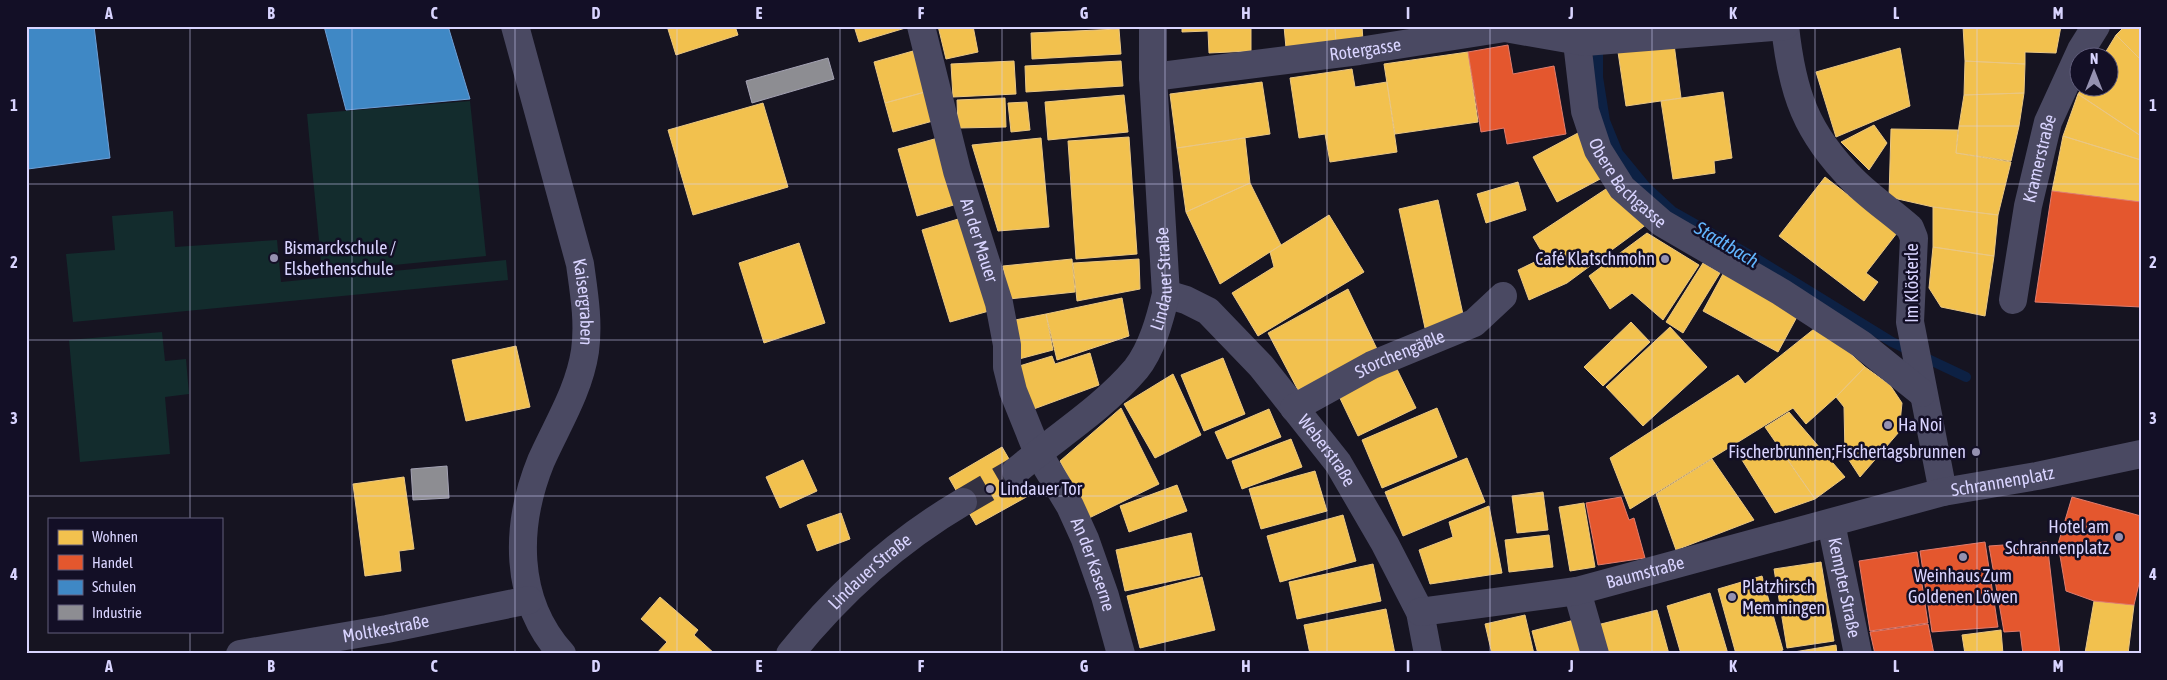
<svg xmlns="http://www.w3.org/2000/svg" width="2167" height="680" font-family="'Asap Condensed',sans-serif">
  <rect width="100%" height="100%" fill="#161421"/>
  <!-- green -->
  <path fill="#132c2d" d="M470 101 486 256 322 272 307 114Z
    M173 211 175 247 277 240 281 282 506 260 508 280 73 322 66 254 115 250 112 216Z
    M162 332 165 361 186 359 189 394 165 397 170 454 80 462 69 340Z"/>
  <!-- homes -->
  <path fill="#f2c14e" stroke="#eac783" d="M667 26H735L738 35 676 55Z
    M854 26H912L859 42Z
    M938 26H973L978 52 946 59Z
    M1182 26H1251V51L1209 53 1208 31 1182 32Z
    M1251 26H1284V27L1251 28Z
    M1284 26H1335L1336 44 1286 48Z
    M1335 26H1362L1363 41 1336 44Z
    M1963 26H2061L2056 53 2025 52V64L1965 61Z
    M2125 26H2141V60L2116 35Z
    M1119 29 1121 54 1032 59 1031 33Z
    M2116 35 2141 60V136L2078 94 2082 88H2110V58H2102Z
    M1674 44 1681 98 1626 106 1618 52Z
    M1900 48 1910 106 1836 137 1816 72Z
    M913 51 925 92 885 103 874 62Z
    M1468 52 1478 122 1395 134 1384 64Z
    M1014 61 1016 94 953 97 951 64Z
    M1121 61 1123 86 1026 92 1025 66Z
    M1965 61 2025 64 2024 93 1964 95Z
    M1352 69 1355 87 1387 82 1397 152 1330 162 1325 134 1299 138 1290 78Z
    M1262 82 1270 134 1177 148 1170 94Z
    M925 92 933 121 893 132 885 103Z
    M1723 92 1732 158 1714 161 1715 173 1673 179 1661 101Z
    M2024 93 2019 126H1959L1964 95Z
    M2078 94 2141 136V160L2063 136Z
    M1124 95 1128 132 1048 140 1045 102Z
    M1005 98 1006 127 958 128 957 100Z
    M1027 102 1030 130 1011 132 1008 103Z
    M763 103 788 187 693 215 668 130Z
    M1874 125 1887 143 1869 170 1841 142Z
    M1959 126H2019L2011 161 1956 153Z
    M1891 129 1958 130 1956 153 2011 162 1998 215 1933 207 1889 197Z
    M1578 133 1602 178 1557 202 1533 157Z
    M2063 136 2141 160V202L2052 191Z
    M1129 137 1137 254 1076 259 1068 141Z
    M938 138 957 204 917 216 898 149Z
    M1041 138 1049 227 998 231 972 145Z
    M1245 138 1250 183 1186 212 1177 148Z
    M1825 177 1897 233 1866 273 1878 282 1864 301 1779 236Z
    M1518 182 1526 210 1486 223 1477 194Z
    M1250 183 1281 245 1220 284 1186 212Z
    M1609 187 1647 224 1567 283 1529 300 1518 270 1545 257 1533 237Z
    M1438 200 1464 319 1425 328 1399 209Z
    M1933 207 1998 215 1994 256 1933 247Z
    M1329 215 1364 272 1258 336 1232 293 1274 267 1270 252Z
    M968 216 996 309 950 322 922 230Z
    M1647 233 1699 265 1663 320 1632 293 1610 309 1589 276Z
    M799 243 825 323 764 343 739 263Z
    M1933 247 1994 256 1985 316 1941 307 1929 288Z
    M1072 259 1075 292 1009 299 1003 266Z
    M1139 259 1140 289 1077 301 1073 263Z
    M1703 263 1720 273 1683 333 1666 322Z
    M1723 274 1798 315 1778 352 1703 311Z
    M1348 289 1377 349 1298 390 1268 333Z
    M1122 298 1129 336 1057 360 1046 314Z
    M1046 314 1053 350 1019 359 1010 321Z
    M1631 322 1650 342 1603 386 1584 367Z
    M1819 325 1865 367 1836 397 1806 424 1793 408 1630 509 1610 458 1738 375 1745 384Z
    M1670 327 1707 367 1643 426 1606 387Z
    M516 346 530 407 466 421 452 360Z
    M1090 353 1099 385 1031 410 1016 367 1052 356 1055 364Z
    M1223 358 1245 414 1204 431 1181 375Z
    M1395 365 1416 408 1358 436 1337 392Z
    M1865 367 1890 385 1902 403 1899 432 1860 477 1845 454 1844 407 1836 397Z
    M1173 374 1201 435 1155 458 1124 404Z
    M1121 408 1159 484 1089 518 1060 461Z
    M1437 408 1457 457 1382 488 1362 440Z
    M1269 409 1281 437 1227 459 1215 432Z
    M1789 412 1845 477 1815 499 1765 427Z
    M1291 439 1302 467 1242 489 1232 461Z
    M1777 445 1815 499 1775 513 1742 460Z
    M1002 447 1030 495 976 525 949 478Z
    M1467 458 1485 502 1403 536 1385 492Z
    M1712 459 1754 520 1676 550 1656 494Z
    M803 460 817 491 780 508 766 477Z
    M1315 471 1327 511 1261 529 1249 489Z
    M404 477 414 549 399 551 401 571 365 576 353 484Z
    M1177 485 1187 511 1129 532 1120 506Z
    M1543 492 1548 530 1517 533 1512 496Z
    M1584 503 1595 567 1570 571 1559 507Z
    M1489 506 1502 573 1430 584 1419 550 1453 537 1449 522Z
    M841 513 850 539 817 551 807 525Z
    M1343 515 1356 561 1280 582 1267 536Z
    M1191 533 1200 575 1125 591 1116 550Z
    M1549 535 1553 567 1509 572 1505 540Z
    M1821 562 1834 641 1787 648 1774 569Z
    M1373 564 1381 601 1297 619 1289 582Z
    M1762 576 1783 650 1770 654H1736L1718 589Z
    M1202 577 1215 630 1140 648 1127 596Z
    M1710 593 1728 654H1681L1667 606Z
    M660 597 698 630 694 635 715 654H656L667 642 641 619Z
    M2094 601 2134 605 2128 654 2085 653Z
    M1386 609 1395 654H1310L1304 625Z
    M1657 610 1669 654H1604L1597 625Z
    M1525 615 1534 654H1492L1485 624Z
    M1578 619 1587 654H1538L1532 631Z
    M2001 630 2003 654H1965L1962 635Z
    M1836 645 1837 654H1788V653Z"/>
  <!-- shops -->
  <path fill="#e4572e" stroke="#e17c6d" d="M1508 45 1513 74 1554 66 1566 134 1507 144 1504 128 1481 132 1468 52Z
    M2052 191 2141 202V307L2035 302Z
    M1621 497 1629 520 1634 518 1645 558 1598 565 1586 503Z
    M2072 497 2141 516V575L2134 605 2094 601 2066 591 2058 544Z
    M1985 542 1998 627 1932 632 1920 551Z
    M2047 542 2060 654H2023L2020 631 2004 632 1989 546Z
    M1917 552 1928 623 1870 631 1859 561Z
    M1928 624 1934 654H1875L1870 632Z"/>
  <!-- schools -->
  <path fill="#3f88c5" stroke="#6d9fd6" d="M26 26H94L110 158 28 169Z
    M324 26H448L470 99 346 110Z"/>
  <!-- industry -->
  <path fill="#8d8d92" stroke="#a4a2b3" d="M828 58 834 79 752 103 746 81Z
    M447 466 449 498 413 500 411 469Z"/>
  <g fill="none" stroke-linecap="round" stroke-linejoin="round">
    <!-- stream -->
    <path stroke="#0d2144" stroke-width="10" d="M1598 26V77L1605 121 1618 153 1646 187 1672 211 1757 259 1892 342 1966 377"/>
    <!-- minor-tunnel -->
    <path stroke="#333142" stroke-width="28" stroke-dasharray="28 14" stroke-linecap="butt" d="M963 502 1016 471"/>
    <!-- minor -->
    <g stroke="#4a4962" stroke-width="28">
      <path id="s1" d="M515 26 580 264C584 293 589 322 585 351 579 391 557 425 541 461 515 525 513 600 562 654"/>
      <path id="s2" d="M921 26 957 171 999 303 1007 345V367L1013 391 1038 453 1070 506 1085 539 1105 596 1121 654"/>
      <path d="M1785 26C1792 93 1806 133 1854 181 1871 198 1892 212 1910 228L1914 238 1910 322 1943 492"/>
      <path id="s3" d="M1577 42 1585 111 1598 150 1622 188 1662 223 1781 292 1861 344 1922 393"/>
      <path id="s4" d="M1153 77 1359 51 1505 28 1585 42 1785 26"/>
      <path id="s5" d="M1166 294 1186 300 1208 311 1261 366 1338 463 1385 544 1420 612 1428 654"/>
      <path id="s6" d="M2013 300 2028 206 2048 122 2081 50 2096 26"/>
      <path id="s7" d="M1294 408 1372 365 1474 323 1503 296"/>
      <path id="s8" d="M1016 471C1056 437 1102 409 1136 369 1152 349 1160 319 1166 294L1153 77V26"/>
      <path id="s9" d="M1831 523 1858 654"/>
      <path d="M1577 591 1595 654"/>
      <path id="s10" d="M1420 612 1577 591 1943 492 2037 476 2141 454"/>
      <path id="s11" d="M240 654 387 629 529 600"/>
      <path id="s12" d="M790 654C839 593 895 542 963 502"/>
    </g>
  </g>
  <!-- grid -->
  <path fill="none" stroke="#d9d4ff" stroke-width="1" stroke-opacity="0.55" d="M190 26V519M352 26V654M515 26V654M677 26V654M840 26V654M1002 26V654M1165 26V654M1327 26V654M1490 26V654M1652 26V654M1815 26V654M1977 26V654M26 184H2141M26 340H2141M26 496H2141M190 631V654"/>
  <!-- markers -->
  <g fill="#9591b1" stroke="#130f26" stroke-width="2">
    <circle cx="274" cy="258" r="5"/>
    <circle cx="1665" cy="259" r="5"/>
    <circle cx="1888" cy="425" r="5"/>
    <circle cx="1976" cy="452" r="5"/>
    <circle cx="990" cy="489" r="5"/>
    <circle cx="2119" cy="537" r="5"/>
    <circle cx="1963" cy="557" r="5"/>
    <circle cx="1732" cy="597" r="5"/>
  </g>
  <g text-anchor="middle" stroke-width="5" stroke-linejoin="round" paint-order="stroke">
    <!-- street labels -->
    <g font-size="18" fill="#d9d4ff" stroke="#130f26">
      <text dy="6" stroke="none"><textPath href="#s4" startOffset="214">Rotergasse</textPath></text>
      <text dy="6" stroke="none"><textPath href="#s6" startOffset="144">Kramerstraße</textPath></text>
      <text dy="6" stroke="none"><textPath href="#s3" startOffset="155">Obere Bachgasse</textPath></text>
      <text dy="6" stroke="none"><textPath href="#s2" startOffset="222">An der Mauer</textPath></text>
      <text dy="6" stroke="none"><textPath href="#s8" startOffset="254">Lindauer Straße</textPath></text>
      <text transform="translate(1912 283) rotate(-90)" y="6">Im Klösterle</text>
      <text dy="6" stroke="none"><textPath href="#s1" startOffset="285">Kaisergraben</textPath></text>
      <text dy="6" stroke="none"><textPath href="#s7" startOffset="119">Storchengäßle</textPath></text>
      <text dy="6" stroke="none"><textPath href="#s5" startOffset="229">Weberstraße</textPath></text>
      <text dy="6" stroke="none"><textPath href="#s10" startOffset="598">Schrannenplatz</textPath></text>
      <text dy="6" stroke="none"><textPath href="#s2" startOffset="569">An der Kaserne</textPath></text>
      <text dy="6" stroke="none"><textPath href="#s12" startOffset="115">Lindauer Straße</textPath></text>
      <text dy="6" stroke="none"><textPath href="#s10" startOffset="229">Baumstraße</textPath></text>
      <text dy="6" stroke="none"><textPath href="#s9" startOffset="66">Kempter Straße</textPath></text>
      <text dy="6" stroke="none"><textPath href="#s11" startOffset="148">Moltkestraße</textPath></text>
    </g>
    <!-- poi labels -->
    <g font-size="18" fill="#d9d4ff" stroke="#130f26" text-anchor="start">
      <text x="284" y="254">Bismarckschule /<tspan x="284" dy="21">Elsbethenschule</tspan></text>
      <text x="1655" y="265" text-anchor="end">Café Klatschmohn</text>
      <text x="1898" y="431">Ha Noi</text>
      <text x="1966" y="458" text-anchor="end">Fischerbrunnen;Fischertagsbrunnen</text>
      <text x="1000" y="495">Lindauer Tor</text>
      <text x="2109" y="533" text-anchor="end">Hotel am<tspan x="2109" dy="21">Schrannenplatz</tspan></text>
      <text x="1963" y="582" text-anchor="middle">Weinhaus Zum<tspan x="1963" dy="21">Goldenen Löwen</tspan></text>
      <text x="1742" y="593">Platzhirsch<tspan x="1742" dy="21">Memmingen</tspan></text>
    </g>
    <!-- water labels -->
    <g font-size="19" font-style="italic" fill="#62b6ff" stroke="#130f26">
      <text transform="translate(1727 244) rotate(31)" y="7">Stadtbach</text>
    </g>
  </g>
  <!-- border -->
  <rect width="2167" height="680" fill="none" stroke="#130f26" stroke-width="55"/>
  <!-- legend -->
  <rect x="48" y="518" width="175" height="115" fill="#130f26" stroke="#625e7d"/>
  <rect x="58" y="530" width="25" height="15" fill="#f2c14e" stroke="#625e7d"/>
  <text x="92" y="542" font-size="15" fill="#d9d4ff">Wohnen</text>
  <rect x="58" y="555" width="25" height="15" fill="#e4572e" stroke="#625e7d"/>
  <text x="92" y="568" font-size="15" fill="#d9d4ff">Handel</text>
  <rect x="58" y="580" width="25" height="15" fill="#3f88c5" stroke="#625e7d"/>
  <text x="92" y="592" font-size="15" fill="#d9d4ff">Schulen</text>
  <rect x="58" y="605" width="25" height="15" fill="#8d8d92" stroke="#625e7d"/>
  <text x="92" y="618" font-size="15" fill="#d9d4ff">Industrie</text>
  <!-- north arrow -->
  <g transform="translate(2094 72)"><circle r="24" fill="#130f26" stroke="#625e7d"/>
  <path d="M0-4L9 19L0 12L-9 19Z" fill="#9591b1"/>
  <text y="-8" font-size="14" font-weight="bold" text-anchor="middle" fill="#d9d4ff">N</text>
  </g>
  <rect x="28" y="28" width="2112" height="624" fill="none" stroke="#d9d4ff" stroke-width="2"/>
  <g font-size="16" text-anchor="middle" font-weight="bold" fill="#d9d4ff">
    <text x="109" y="19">A</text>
    <text x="271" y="19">B</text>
    <text x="434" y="19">C</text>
    <text x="596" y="19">D</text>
    <text x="759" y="19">E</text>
    <text x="921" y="19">F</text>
    <text x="1084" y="19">G</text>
    <text x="1246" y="19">H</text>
    <text x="1408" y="19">I</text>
    <text x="1571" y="19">J</text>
    <text x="1733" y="19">K</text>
    <text x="1896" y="19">L</text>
    <text x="2058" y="19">M</text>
    <text x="14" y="111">1</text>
    <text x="2153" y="111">1</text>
    <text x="14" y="268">2</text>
    <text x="2153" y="268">2</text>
    <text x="14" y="424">3</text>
    <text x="2153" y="424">3</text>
    <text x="14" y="580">4</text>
    <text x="2153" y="580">4</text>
    <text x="109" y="672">A</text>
    <text x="271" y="672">B</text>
    <text x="434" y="672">C</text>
    <text x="596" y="672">D</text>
    <text x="759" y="672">E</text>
    <text x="921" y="672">F</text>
    <text x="1084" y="672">G</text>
    <text x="1246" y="672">H</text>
    <text x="1408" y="672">I</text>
    <text x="1571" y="672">J</text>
    <text x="1733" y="672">K</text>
    <text x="1896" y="672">L</text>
    <text x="2058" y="672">M</text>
  </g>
</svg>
